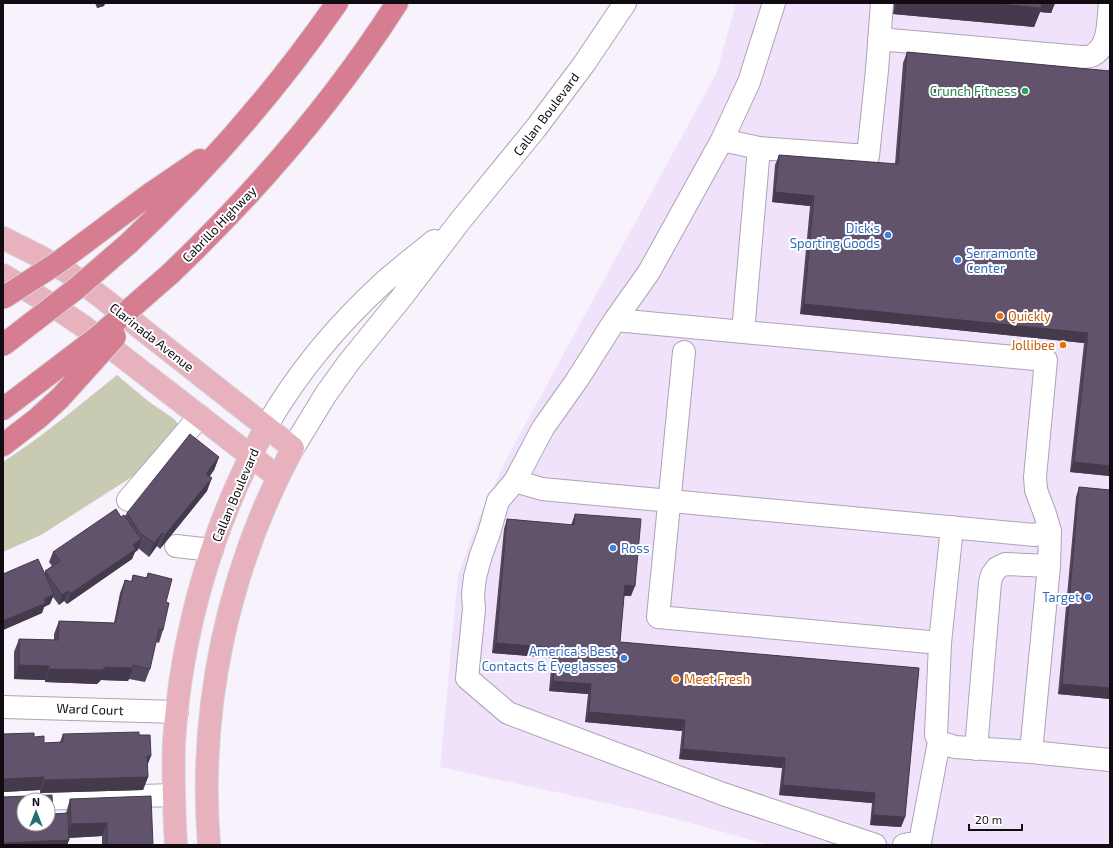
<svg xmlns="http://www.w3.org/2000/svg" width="1113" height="848" font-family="'Exo 2',sans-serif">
  <rect width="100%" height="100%" fill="#f8f2fd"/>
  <!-- built -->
  <path fill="#f0e2fb" d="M736 3H1110V845H769L665 816 440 767 458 575 478 520 506 460 717 72Z"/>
  <!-- green -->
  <path fill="#c8cab2" d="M117 375 148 401 174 419 178 424 135 475 41 535 3 552V462C43 436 80 405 117 375Z"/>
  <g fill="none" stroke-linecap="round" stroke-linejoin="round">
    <!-- minor casing -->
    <g stroke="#ada3b5" stroke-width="24">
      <path id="minor" d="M774 3 749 82 722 140 649 272 615 320 577 380 543 428 515 481 498 501 489 533 481 555 475 577 473 594 474 609 467 678 508 713 723 794 875 845
        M879 39 1081 57C1084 57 1090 57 1093 55 1110 46 1108 19 1110 3
        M722 140 759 148 868 156 877 70 882 3
        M615 320 1046 360 1035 477 1036 490 1045 514 1050 531 1049 566 1031 752
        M743 332 759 148
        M684 352 658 617 940 643
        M266 427C297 373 338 324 384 282 400 268 417 255 434 241
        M293 448 326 394 349 362 402 297 460 221 536 128 584 64 625 3
        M515 481 542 489 1034 535 1050 531
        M128 500 200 416
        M952 527 940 643 936 735 939 742 955 747 1031 752 1110 760
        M176 546 212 550
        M3 707 177 712
        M976 749 990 582 992 575 997 568 1005 564 1049 566
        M3 800 174 795
        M904 845 920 842 939 742"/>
    </g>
    <!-- major casing -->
    <g stroke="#d4d3d4" stroke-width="24">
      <path id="major" d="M3 238 39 256 69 273 105 300 293 448C228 569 198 708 209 845
        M3 275 47 302 83 326 278 477
        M176 845C174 811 173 776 174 742 181 633 213 522 266 427"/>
    </g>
    <!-- highway casing -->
    <g stroke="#d4d3d4" stroke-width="24">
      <path id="highway" d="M107 226 150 194 200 160
        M129 243C207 170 276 91 337 3
        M170 274C256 192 333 103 397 3
        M3 409 40 381
        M3 445 38 418 60 398"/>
    </g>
    <!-- minor -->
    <use href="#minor" stroke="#fff" stroke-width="22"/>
    <!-- major -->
    <use href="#major" stroke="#e7b1bd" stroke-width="22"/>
    <!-- highway -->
    <use href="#highway" stroke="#d77d91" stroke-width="22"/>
    <!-- highway-bridge casing -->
    <g stroke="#d4d3d4" stroke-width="24" stroke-linecap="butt">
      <path id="highway-bridge" d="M3 298 56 264 107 226
        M3 345 77 288 129 243
        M40 381 99 336 170 274
        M60 398 115 337"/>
    </g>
    <!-- highway-bridge -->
    <use href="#highway-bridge" stroke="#d77d91" stroke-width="22"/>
  </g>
  <!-- wall -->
  <path fill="#53475c" d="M95 3H105L104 6 97 8Z
    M894 3H1055L1051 13 1040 12 1034 27 893 14Z
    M907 52 1110 71V476L1070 472 1084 343 800 314 810 206 772 202 775 165 779 155 895 164 903 63Z
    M219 457 214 470 210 476 207 491 160 549 157 546 149 557 138 548V550L135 552 132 559 67 604 64 601 59 605 53 597 50 604 44 607 42 613 3 630V574L45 573V571L52 566 49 562 53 552 121 517 125 516 127 513Z
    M1079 487 1110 490V699L1058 694 1076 497Z
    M575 514 631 596H624L620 642 919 668 905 817 901 827 870 825 872 803 779 795 782 768 679 759 682 731 585 722 588 694 549 691 552 658 492 653 504 529 507 519 571 525Z
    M148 573 166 602 163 630 159 643 156 642 150 669 145 682 129 679 128 681 101 680 97 684 45 682V680L14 679V652L19 639 54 640V634L59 621 114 623 120 593 125 580 131 581 133 575 146 578Z
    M3 734 34 737 44 743 60 742 63 734 139 735 147 765 148 777 143 790 40 793V790L3 792Z
    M70 799 153 845H102V836L69 838V840L67 845H3L53 814 66 813Z"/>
  <!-- shaded-wall -->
  <path fill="#443a4b" d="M103 3H105L104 6 97 8 98 5Z
    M897 3H1055L1051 13 1040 12 1034 27 893 14Z
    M775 192 814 196 810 206 772 202Z
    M804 304 1088 333 1084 343 800 314Z
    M219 457 214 470 201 487 206 474Z
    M1074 462 1110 466V476L1070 472Z
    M212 478 207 491 160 549 165 535Z
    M162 533 157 546 149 557 154 543Z
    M141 539 138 550 135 552 132 559 67 604 70 594 133 545Z
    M625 585 635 586 631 596 622 595Z
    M68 591 64 601 59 605 62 595Z
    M54 594 50 604 44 607 42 613 3 630V621L44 599Z
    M496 643 556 648 552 658 492 653Z
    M19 665 49 666 45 680 14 679Z
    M106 667 133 668 128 681 101 680 97 684 45 682 49 669Z
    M553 681 591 684 588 694 549 691Z
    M1062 684 1110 688V699L1058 694Z
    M589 712 685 720 682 731 585 722Z
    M683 749 785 758 782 768 679 759Z
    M147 756H151L146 769Z
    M44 777 40 790 3 792V779Z
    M148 777 143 790 40 793 45 780Z
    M783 785 875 793 872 803 779 795Z
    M873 815 905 817 901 827 870 825Z
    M107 823 102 836 66 838 71 824Z
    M69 840 67 845H3V843Z"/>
  <!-- building -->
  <path fill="#61536b" stroke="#443a4b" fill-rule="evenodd" d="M988 3H1042L1041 8Z
    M907 52 1110 71V466L1074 462 1088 333 804 304 814 196 775 192 779 155 898 164Z
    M190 434 219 457 206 474 212 478 165 535 162 533 154 543 140 533 127 513Z
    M1079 487 1110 490V688L1062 684Z
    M116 509 121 517 124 515 141 539 133 545 136 549 70 594 68 591 62 595 45 571 60 561 53 552Z
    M575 514 641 519 635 586 625 585 620 642 919 668 905 817 873 815 875 793 783 785 785 758 683 749 685 720 589 712 591 684 553 681 556 648 496 643 507 519 574 525Z
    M38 559 54 594 44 599 46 603 3 621V574Z
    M148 573 172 579 166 602 169 603 163 630 159 629 150 669 133 665V668L106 667 102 670 49 669V666L19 665V639L58 640 59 621 115 623 125 580 132 582 133 575 147 578Z
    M139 732V735H150L151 756H147L148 777 45 780 44 777 3 779V734L34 733V737L44 736V743L63 742V734Z
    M52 795 53 814 68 813 69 840 3 843V797ZM24 800H48V824H24Z
    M151 796 153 845H107V823L71 824 70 799Z"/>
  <!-- markers -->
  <circle fill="#2e9e5b" stroke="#fff" stroke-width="1.5" cx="1025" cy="91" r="4"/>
  <g fill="#3f7fe0" stroke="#fff" stroke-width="1.5">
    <circle cx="888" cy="235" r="4"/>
    <circle cx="958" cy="260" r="4"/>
    <circle cx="613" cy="548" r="4"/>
    <circle cx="1088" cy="597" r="4"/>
    <circle cx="624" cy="658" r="4"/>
  </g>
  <g fill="#e8710a" stroke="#fff" stroke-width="1.5">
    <circle cx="1000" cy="316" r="4"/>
    <circle cx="1063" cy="345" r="4"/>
    <circle cx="676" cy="679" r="4"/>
  </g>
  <g text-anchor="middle" stroke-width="4" stroke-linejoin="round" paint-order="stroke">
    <!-- leisure labels -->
    <g font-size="13" fill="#27864d" stroke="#fff" text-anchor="end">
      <text x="1017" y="96">Crunch Fitness</text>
    </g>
    <!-- street labels -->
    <g font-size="13" fill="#100c12" stroke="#fff">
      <text transform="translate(546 114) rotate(-53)" y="5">Callan Boulevard</text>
      <text transform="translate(219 224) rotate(-46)" y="5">Cabrillo Highway</text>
      <text transform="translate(152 337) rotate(38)" y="5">Clarinada Avenue</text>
      <text transform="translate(235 495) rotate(-67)" y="5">Callan Boulevard</text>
      <text transform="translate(90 709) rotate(2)" y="5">Ward Court</text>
    </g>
    <!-- shop labels -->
    <g font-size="13" fill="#366cbe" stroke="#fff" text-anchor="end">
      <text x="880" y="233">Dick's<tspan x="880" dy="15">Sporting Goods</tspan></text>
      <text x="966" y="258" text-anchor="start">Serramonte<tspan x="966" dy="15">Center</tspan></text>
      <text x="621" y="553" text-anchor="start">Ross</text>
      <text x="1080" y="602">Target</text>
      <text x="616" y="656">America's Best<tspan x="616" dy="15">Contacts &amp; Eyeglasses</tspan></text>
    </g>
    <!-- food labels -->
    <g font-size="13" fill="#c56008" stroke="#fff" text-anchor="start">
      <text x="1008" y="321">Quickly</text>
      <text x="1055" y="350" text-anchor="end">Jollibee</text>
      <text x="684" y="684">Meet Fresh</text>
    </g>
  </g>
  <!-- border -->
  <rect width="1113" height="848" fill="none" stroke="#100c12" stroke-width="8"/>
  <!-- north arrow -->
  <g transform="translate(36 812)"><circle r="19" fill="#ffffff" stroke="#9f9ea0"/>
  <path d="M0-3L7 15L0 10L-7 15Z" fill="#246f72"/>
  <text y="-6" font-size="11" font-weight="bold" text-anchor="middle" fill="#100c12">N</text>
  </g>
  <!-- scale -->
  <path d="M969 824v6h53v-6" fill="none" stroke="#100c12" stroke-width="2"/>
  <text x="975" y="824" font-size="12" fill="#100c12" stroke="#ffffff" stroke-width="3" paint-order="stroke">20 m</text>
</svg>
